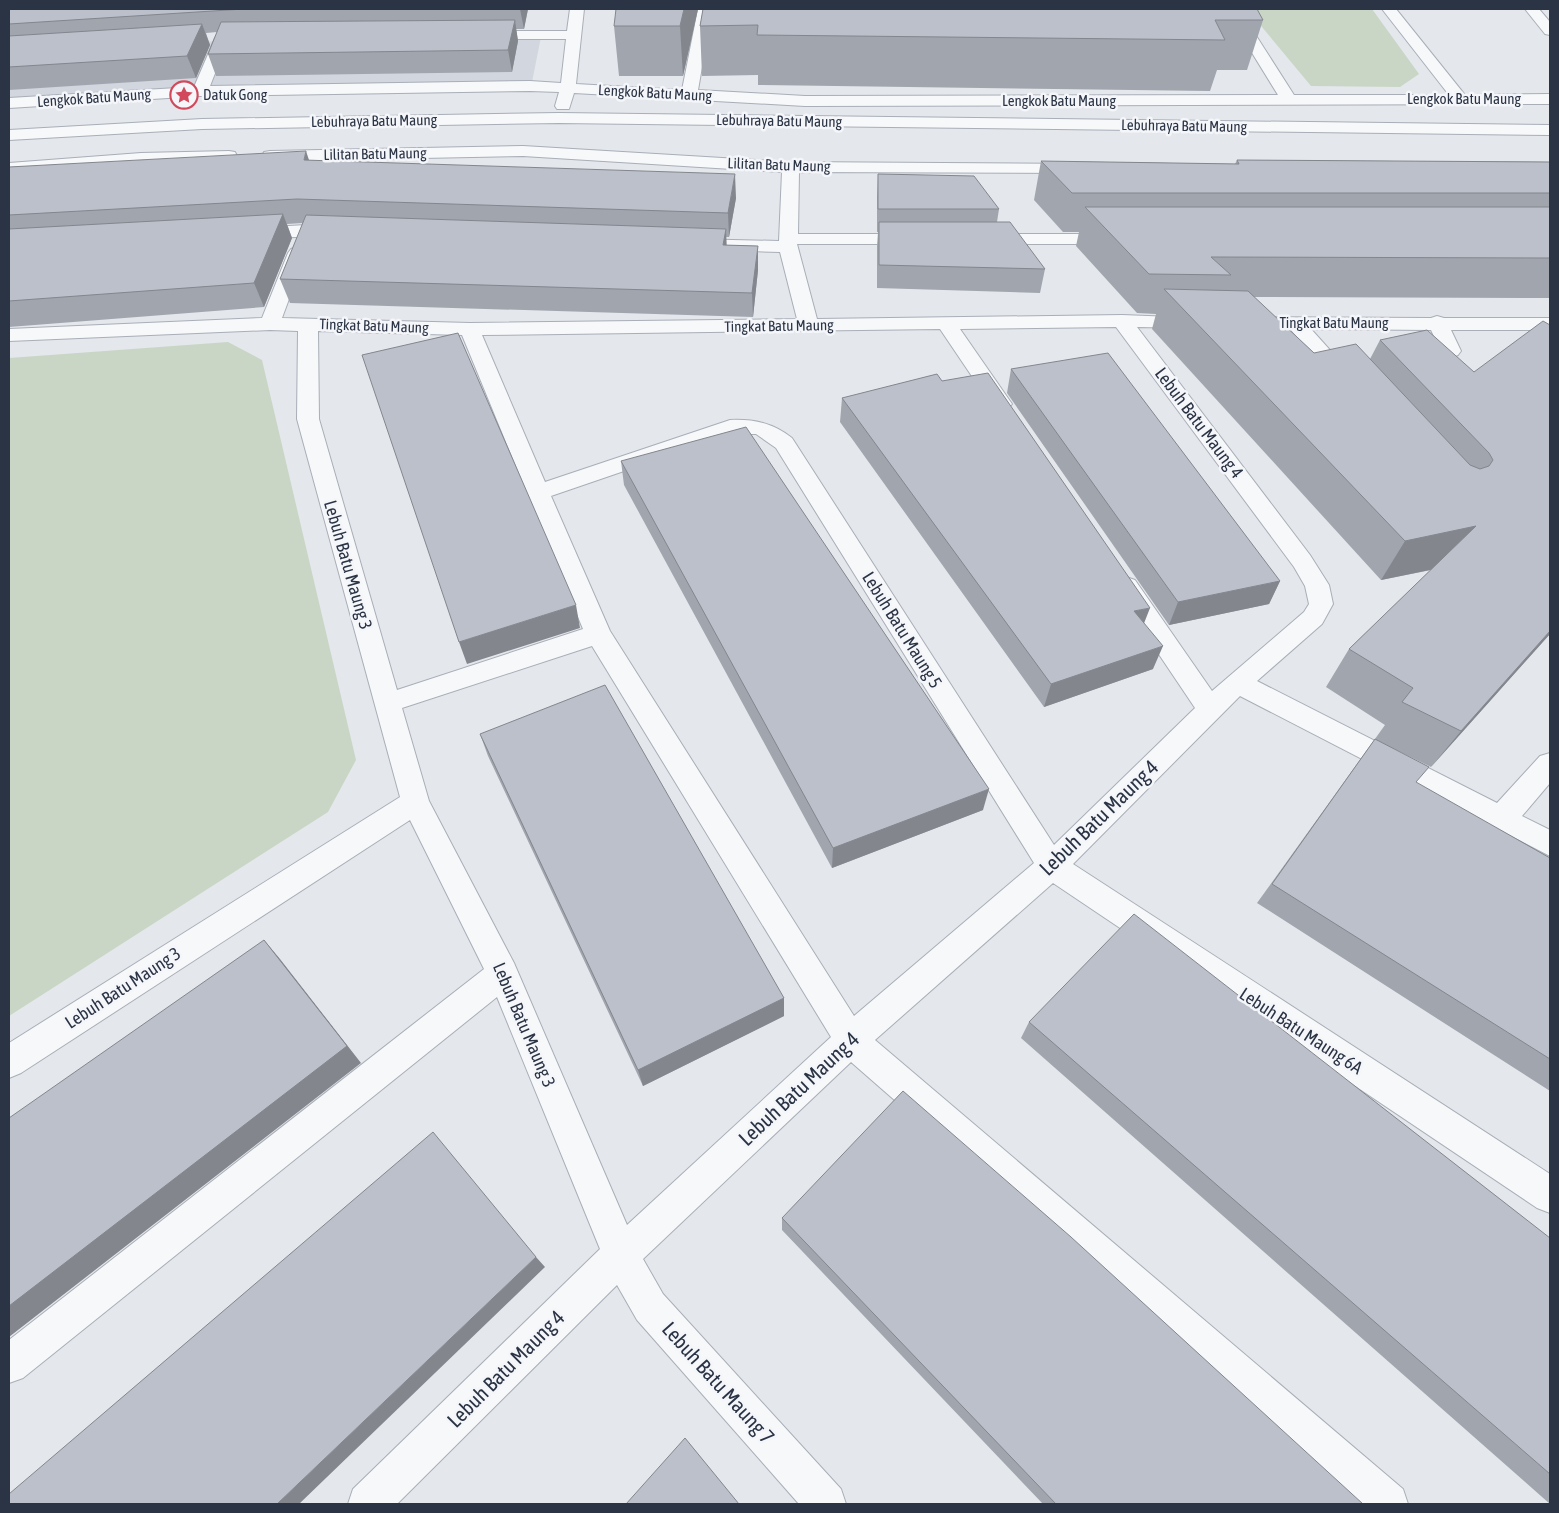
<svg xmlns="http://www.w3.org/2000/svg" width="1559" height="1513" font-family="'Asap Condensed',sans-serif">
  <rect width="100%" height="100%" fill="#e4e7ec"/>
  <!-- built -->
  <path fill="#d2d6de" d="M541 37 532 82 194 86 9 100V55L248 39Z"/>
  <!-- green -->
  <path fill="#c9d6c5" d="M1247 9H1372L1419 74 1400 87 1311 86Z
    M228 342 262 360 356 760 328 812 9 1016V358Z"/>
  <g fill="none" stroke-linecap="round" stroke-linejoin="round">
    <!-- minor casing -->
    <g stroke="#a9aeb7" stroke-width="2">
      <path id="minor" d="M570 9H584L576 84 682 90 698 9H712L698 90 805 96 1278 95 1225 9H1239L1294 95H1449L1382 9H1396L1465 95 1550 94V104L805 106 574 93 569 109H557L555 106 559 92 530 91 200 96 9 108V98L194 87 215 38 217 35H227L229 38 210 86 530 81 561 83 566 39H479L474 38 472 35 474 32 479 31H567Z
        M1525 9H1539L1550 22V35L1545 34Z
        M559 113 1550 125V135L559 123 202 129 9 140V130L202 119Z
        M523 146 791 162 1082 164 1084 168 1082 172 1076 173 799 172 798 234H915L921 235 924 239 921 243 915 244H797L817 319 1122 315 1199 318 1202 322 1199 326 1192 328 1137 327 1310 555 1329 585 1333 604 1322 624 1257 681 1497 803 1540 756 1550 753V783L1522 816 1550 830V856L1240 696 1073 864 1550 1174V1213L1537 1208 1053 883 875 1040 1403 1489 1408 1504H1357L851 1062 643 1259 663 1294 841 1489 846 1504H799L637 1320 617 1285 397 1504H348L353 1489 600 1249 497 997 23 1378 9 1383V1340L484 969 410 820 21 1073 9 1078V1043L400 797 297 419 298 331 270 330 9 341V329L262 318 288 253 291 249 297 247 303 249 306 253 282 318 470 323 797 319 780 252 690 249 684 248 681 244 684 240 690 239 779 241 782 172 523 156 270 161 264 160 262 156 264 152 270 151ZM1116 327 1294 567 1305 586 1309 604 1304 612 1212 691 1135 580 1126 577 1117 580 1114 586 1117 592 1195 708 1054 845 792 438C773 423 754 419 730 420L545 482 482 335 940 329 994 409 1001 411 1008 409 1012 404 960 329ZM318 331 462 335 583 629 397 690 319 419ZM732 434H756L776 448 1034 863 854 1016 610 631 551 496ZM592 646 831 1037 627 1225 514 963 429 801 402 708Z
        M229 151 235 152 237 156 235 160 141 163 9 173V163L141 153Z
        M306 225 343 228 346 232 343 236 253 238 247 237 244 233 247 229 253 228Z
        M986 234H1115L1121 235 1124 239 1121 243 1115 244H986L980 243 977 239 980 235Z
        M1437 316 1444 318H1550V330H1451L1461 351 1458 355 1433 366 1426 368 1419 366 1416 362 1419 358 1440 349 1431 330 1311 329 1356 379 1353 383 1346 385 1339 383 1290 329H1245L1238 327 1235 323 1238 319 1245 317 1431 318Z"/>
    </g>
    <!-- minor -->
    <use href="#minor" fill="#f7f8fa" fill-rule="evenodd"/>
  </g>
  <!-- wall -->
  <path fill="#a1a5ae" d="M9 9H528L524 29H516L518 41 512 72 216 76 208 54 217 32 206 33 210 45 196 78 9 90Z
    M698 9 683 76H619L614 26Z
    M703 9 1263 20 1247 70H1217L1210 91 758 85V75L702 76 700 26Z
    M1237 160 1550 162V298L1254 297 1314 353 1370 359 1380 340 1474 372 1550 634 1431 767 1390 747 1416 783 1550 858V1091L1257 903 1385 725 1326 687 1349 649 1431 570 1381 580 1152 329 1156 314 1137 313 1076 246 1079 232H1063L1034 200 1041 161 1235 164Z
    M310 161 736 198 729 237H726V245L758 246V270L753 317 290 303 280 279 303 223 287 224 292 238 264 307 9 327V167Z
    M878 174 999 209 997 222 1045 269 1040 293 877 288V246L878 232H877V197Z
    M1011 369 1280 581 1269 604 1169 625 1007 393Z
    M842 398 1144 623 1153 669 1044 707 840 422Z
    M621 461 983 810 832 868 624 485Z
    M480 734 784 998V1016L643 1086 488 756Z
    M1029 1022 1550 1238V1504L1021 1038Z
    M782 1218 1363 1504H1043L782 1230Z"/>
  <!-- shaded-wall -->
  <path fill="#83868d" d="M520 9H528L524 29Z
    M684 9H698L683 76 680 26Z
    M515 20 518 41 512 72 508 50Z
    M202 24 210 45 196 78 187 56Z
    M306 151 314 175 304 160Z
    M735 174 736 198 729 237 728 213Z
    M283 214 292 238 264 307 254 283Z
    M726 229 727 252 723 245Z
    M758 246V270L753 317 752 293Z
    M1476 526 1449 566 1381 580 1405 541Z
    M1280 581 1269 604 1169 625 1178 602Z
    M576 605 580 628 467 664 459 642Z
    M1150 608 1141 631 1134 611Z
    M1550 631V634L1431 767 1461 731Z
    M1163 646 1153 669 1044 707 1051 684Z
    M989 789 983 810 832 868 833 848Z
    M264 940 280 959 361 1063 9 1337V1306Z
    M784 998V1016L643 1086 638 1070Z
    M536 1257 545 1267 299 1504H277Z"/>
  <!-- building -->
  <path fill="#bbc0ca" stroke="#83868d" d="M9 9H353H244L9 24Z
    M616 9H684L680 26H614Z
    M703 9H1257L1263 20H1215L1225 40 757 35 758 25 700 26Z
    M515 20 508 50 208 54 221 22Z
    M202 24 187 56 9 67V36Z
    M306 151 304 160 735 174 728 213 297 199 9 215V167Z
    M1237 160 1550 162V193H1072L1041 161 1239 164Z
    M878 174 974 176 999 209H878Z
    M1085 207H1550V258L1211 257 1231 275 1149 274Z
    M283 214 254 283 9 301V229Z
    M306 215 726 229 723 245 758 246 752 293 280 279Z
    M879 222H1010L1045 269 879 265Z
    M1164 289 1248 291 1314 353 1356 344 1470 465 1480 469 1489 466 1493 460 1489 453 1380 340 1427 330 1474 372 1543 321 1550 325V631L1461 731 1402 702 1413 688 1349 649 1476 526 1405 541Z
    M458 333 576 605 459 642 362 355Z
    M1108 353 1280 581 1178 602 1011 369Z
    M988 373 1150 608 1134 611 1163 646 1051 684 842 398 937 374 942 381Z
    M746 427 989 789 833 848 621 461Z
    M605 685 784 998 638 1070 480 734Z
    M1375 739 1429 767 1416 782 1550 858V1059L1272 884Z
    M1134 914 1550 1238V1474L1029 1022Z
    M264 940 347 1046 9 1306V1118Z
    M903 1091 1071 1237 1363 1504H1056L782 1218Z
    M433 1132 536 1257 277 1504H9V1494Z
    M685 1438 739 1504H626Z"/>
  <!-- icons -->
  <defs>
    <g id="sight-ring" transform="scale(1.4375)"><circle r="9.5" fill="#f4f6f9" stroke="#d1495b" stroke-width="1.5"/><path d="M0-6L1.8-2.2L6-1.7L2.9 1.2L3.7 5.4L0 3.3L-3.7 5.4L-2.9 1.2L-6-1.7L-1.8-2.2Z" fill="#d1495b"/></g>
  </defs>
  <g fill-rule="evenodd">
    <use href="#sight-ring" x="184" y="95"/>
  </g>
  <g text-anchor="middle" stroke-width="5" stroke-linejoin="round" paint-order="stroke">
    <!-- far-street labels -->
    <g font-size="15" fill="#2b3445" stroke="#f4f6f9">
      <text transform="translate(655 93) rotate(3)" y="5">Lengkok Batu Maung</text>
      <text transform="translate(94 98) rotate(-4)" y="5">Lengkok Batu Maung</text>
      <text x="1464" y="104">Lengkok Batu Maung</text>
      <text x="1059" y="106">Lengkok Batu Maung</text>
      <text transform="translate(374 121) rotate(-1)" y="5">Lebuhraya Batu Maung</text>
      <text transform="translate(779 121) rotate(1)" y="5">Lebuhraya Batu Maung</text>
      <text transform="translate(1184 126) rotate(1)" y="5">Lebuhraya Batu Maung</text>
      <text transform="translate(375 154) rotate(-1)" y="5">Lilitan Batu Maung</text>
      <text transform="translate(779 165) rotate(2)" y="5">Lilitan Batu Maung</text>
      <text x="1334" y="328">Tingkat Batu Maung</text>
      <text transform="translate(374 326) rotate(2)" y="5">Tingkat Batu Maung</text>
      <text transform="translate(779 326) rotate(-1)" y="5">Tingkat Batu Maung</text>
    </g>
    <!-- far-poi labels -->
    <g font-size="15" fill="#2b3445" stroke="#f4f6f9" text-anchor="start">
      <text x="203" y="100">Datuk Gong</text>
    </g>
    <!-- street labels -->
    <g font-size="18" fill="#2b3445" stroke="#f4f6f9">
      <text transform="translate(1199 423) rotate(53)" y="6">Lebuh Batu Maung 4</text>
      <text transform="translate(348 565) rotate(74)" y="6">Lebuh Batu Maung 3</text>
      <text transform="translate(902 630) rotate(58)" y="6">Lebuh Batu Maung 5</text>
      <text transform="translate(123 988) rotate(-33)" y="6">Lebuh Batu Maung 3</text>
      <text transform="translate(524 1025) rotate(67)" y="6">Lebuh Batu Maung 3</text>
      <text transform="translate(1301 1031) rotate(33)" y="6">Lebuh Batu Maung 6A</text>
    </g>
    <!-- near-street labels -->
    <g font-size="21" fill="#2b3445" stroke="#f4f6f9">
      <text transform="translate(1099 818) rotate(-44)" y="7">Lebuh Batu Maung 4</text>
      <text transform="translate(799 1089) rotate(-43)" y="7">Lebuh Batu Maung 4</text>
      <text transform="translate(506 1369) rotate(-45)" y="7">Lebuh Batu Maung 4</text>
      <text transform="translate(718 1383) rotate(48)" y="7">Lebuh Batu Maung 7</text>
    </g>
  </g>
  <!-- border -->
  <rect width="1559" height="1513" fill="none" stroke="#2b3445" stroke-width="20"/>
</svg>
